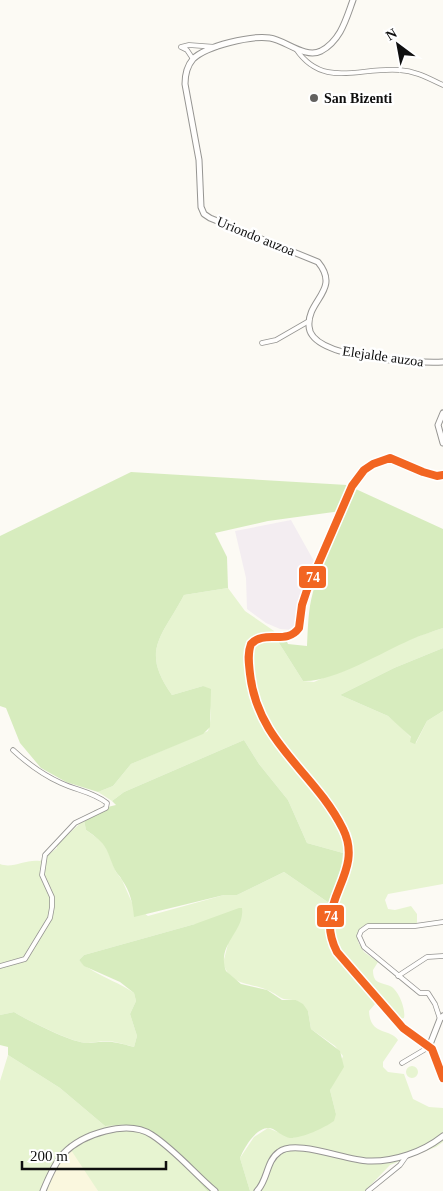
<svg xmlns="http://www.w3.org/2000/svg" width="443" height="1191" font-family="'Times New Roman',serif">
  <rect width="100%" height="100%" fill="#fcfaf4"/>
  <!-- industrial -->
  <path fill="#f3edf1" d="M291 520 315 563 303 587 297 621 292 630 280 629 266 623 247 609 246 578 235 531Z"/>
  <!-- farmland -->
  <path fill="#faf7de" d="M72 1150 95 1185 98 1191H47L57 1166Z"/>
  <!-- green -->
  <path fill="#e7f4d1" d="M228 588 245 611 274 631 279 643 303 681 314 682 413 638 443 628V648L394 668 340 695 388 716 399 725 416 743 427 721 443 711V884L388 894 385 900 388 909 395 910 411 906 417 914V925L363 926 358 942 364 952 378 962 373 970C373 984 380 982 390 986 399 990 406 1010 404 1018L400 1019 375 1004 369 1011C370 1036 390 1028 398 1040L383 1062V1067L388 1072 404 1074 413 1099 429 1107 443 1108V1142L436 1147 390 1165 365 1191H250L240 1158 254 1137 268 1128 292 1138 302 1135 336 1114 330 1090 343 1056 335 1046 311 1029 308 1011 296 1000C277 1000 282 996 267 990 248 982 231 986 223 963L228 944 195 924 84 955 79 960C90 973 119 982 134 993L136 1001 130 1014 137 1036 134 1047C112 1041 111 1040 88 1043 75 1044 27 1020 14 1012L0 1015V864C13 869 25 859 40 861L57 848V844L84 820 86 830 105 844 116 872 122 880 133 905 148 916 224 895H237L284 872 332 905 339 887 343 853 307 843 288 800 259 764 244 740 124 792 112 801 98 792 113 786 131 764 208 731C213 716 211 700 203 686L172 695C140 650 162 637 184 595Z
    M8 1055 60 1088 105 1126C111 1126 120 1124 125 1125 149 1128 191 1172 207 1191H98L71 1150 57 1166 47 1191H0V1081Z
    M406 1072a6 6 0 1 1 12 0a6 6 0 1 1-12 0Z"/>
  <!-- forest -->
  <path fill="#d7ecbe" d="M131 472 347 485 443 529V628C432 632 421 635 410 640 383 652 331 683 303 681L279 643 275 633 284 635 288 644 307 646C308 627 308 610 313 592 321 564 335 540 341 511L268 521 215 533 227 557 228 588 184 595C162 637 140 650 172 695L203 686 211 689 210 727 203 734 131 764 113 786 98 792 66 782 41 768 20 743 6 708 0 706V536Z
    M443 648V711L427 721 415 744 410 742 411 737 388 716 340 695 394 668Z
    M244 740 259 764 288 800 307 843 343 853 339 887 332 905 284 872 237 895H224L134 917C133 904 130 891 122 880 120 876 117 874 115 870 105 847 109 846 86 830L84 820 95 810 116 805 112 801 124 792Z
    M239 908H242C245 932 216 944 226 971L241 984 267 990 282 1000H296L303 1004 308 1011 311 1029 340 1051 344 1067 330 1090 336 1114 334 1121C324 1128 303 1138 290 1138 284 1137 278 1132 273 1129 258 1123 244 1148 240 1158L250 1191H207C191 1172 149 1128 125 1125 120 1124 111 1126 105 1126L60 1088 8 1055V1047L0 1045V1015L14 1012C27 1020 74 1044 88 1043 111 1041 112 1041 134 1047L137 1036 130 1014 136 1001 134 993 120 982 84 966 79 960 84 955 195 924Z"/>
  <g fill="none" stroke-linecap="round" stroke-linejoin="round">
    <!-- minor casing -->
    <g stroke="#969592" stroke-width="5.5">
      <path id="minor" d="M181 47 189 45 216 47
        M181 47 187 50 193 59
        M296 49C323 89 359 67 399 70 416 71 428 78 443 85
        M262 343 276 340 309 321
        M0 966 25 959 50 918 52 907V897L42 875 45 855 75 823 106 808 107 803C91 791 78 791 61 783 43 775 27 763 13 750
        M398 976 427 957 443 956
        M440 1019 435 1004 428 993H420L364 947 359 936 361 931 368 926H415L443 922
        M402 1063 429 1047
        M368 1191 400 1165 407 1155"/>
    </g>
    <!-- tertiary casing -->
    <g stroke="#969592" stroke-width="7">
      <path id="tertiary" d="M353 0C346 19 341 40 321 51 305 59 285 40 270 38 252 35 206 46 193 59 187 66 185 76 185 84L199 160 201 207 204 214 210 218 318 262C341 290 307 300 309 326 310 360 418 363 443 362
        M443 413 438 425 443 443
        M443 475 437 476 423 472 390 458 373 464 364 470 352 486 307 590 302 605 299 628C286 646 265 629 251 644 247 654 249 664 250 674 258 744 314 771 343 829 366 875 311 902 337 952L403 1028 432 1049 443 1078
        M429 1047 440 1019 443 1016
        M43 1191C48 1179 54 1164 63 1154 82 1134 127 1119 152 1135 175 1150 194 1173 215 1191
        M257 1191C268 1180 266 1161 279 1152 295 1139 345 1160 368 1161 394 1162 423 1152 443 1136"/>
    </g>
    <!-- minor -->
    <use href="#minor" stroke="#fffefd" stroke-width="4"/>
    <!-- tertiary -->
    <use href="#tertiary" stroke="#fffefd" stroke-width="5"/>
    <!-- bus-1 casing -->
    <g stroke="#fff" stroke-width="11">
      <path id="bus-1" d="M443 475 437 476 423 472 390 458 373 464 364 470 352 486 307 590 302 605 299 628C286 646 265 629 251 644 247 654 249 664 250 674 258 744 314 771 343 829 366 875 311 902 337 952L403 1028 432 1049 443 1078"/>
    </g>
    <!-- bus-1 -->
    <use href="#bus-1" stroke="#f26522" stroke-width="8"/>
  </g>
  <!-- markers -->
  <circle fill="#62615f" stroke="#fff" stroke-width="2" cx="314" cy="98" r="5"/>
  <g text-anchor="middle" stroke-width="5" stroke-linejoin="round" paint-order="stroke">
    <!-- poi labels -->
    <g font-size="14" font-weight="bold" fill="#0f0f0f" stroke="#fff" text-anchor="start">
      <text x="324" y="103">San Bizenti</text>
    </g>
    <!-- street labels -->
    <g font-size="14" fill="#0f0f0f" stroke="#fff">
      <text transform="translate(256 236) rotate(22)" y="5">Uriondo auzoa</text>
      <text transform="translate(383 356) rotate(8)" y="5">Elejalde auzoa</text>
    </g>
  </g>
  <g stroke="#fff" stroke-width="2">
    <rect x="298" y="565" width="29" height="24" rx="5" fill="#f26522"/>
    <rect x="316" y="904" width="29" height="24" rx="5" fill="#f26522"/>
  </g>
  <g font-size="14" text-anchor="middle" font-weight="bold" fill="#fff">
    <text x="313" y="582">74</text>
    <text x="331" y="921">74</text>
  </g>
  <!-- north arrow -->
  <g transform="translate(398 45) rotate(328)" stroke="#ffffff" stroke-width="4" paint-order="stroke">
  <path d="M0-4L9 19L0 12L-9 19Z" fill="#0f0f0f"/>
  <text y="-8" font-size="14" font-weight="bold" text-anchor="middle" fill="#0f0f0f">N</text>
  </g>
  <!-- scale -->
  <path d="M22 1161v8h144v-8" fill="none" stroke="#0f0f0f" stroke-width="2.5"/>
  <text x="30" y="1161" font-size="15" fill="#0f0f0f" stroke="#ffffff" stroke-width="4" paint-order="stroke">200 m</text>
</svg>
